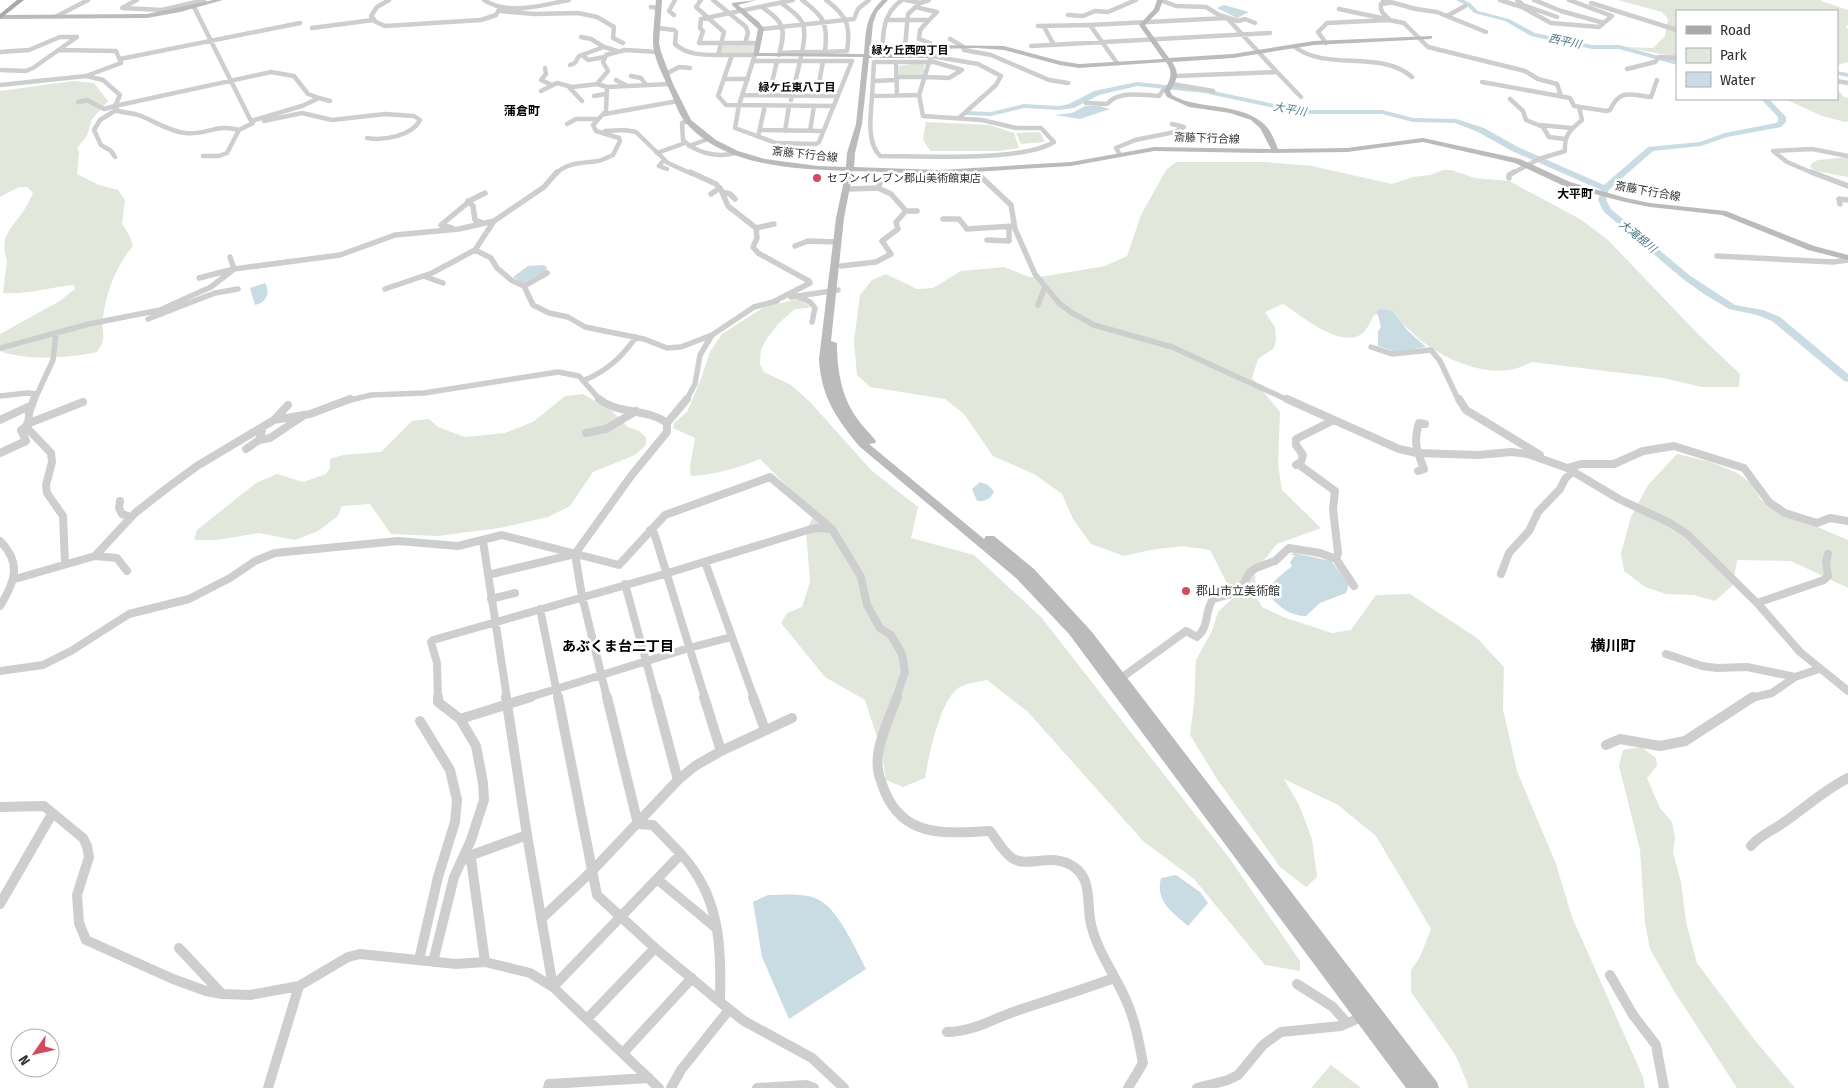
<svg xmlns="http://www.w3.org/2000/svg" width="1848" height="1088" font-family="'Fira Sans Condensed','Noto Sans JP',sans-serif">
  <rect width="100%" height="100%" fill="#fff"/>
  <!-- green -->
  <path fill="#e2e7dc" d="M1618 0H1822L1821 1 1848 10V25L1846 27 1848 29V62L1837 65V11H1677V57L1624 47 1653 48 1665 36 1668 19 1662 12Z
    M723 43 756 44 753 54H720Z
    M913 62 925 63 923 76H899V66L912 64Z
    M73 81 94 83 108 101 92 119 87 136 77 148 79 152 77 174 99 185 118 190 125 200 122 223 130 237 133 246C116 265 106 293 103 318 101 334 108 337 97 352 70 358 26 361 0 351V334L58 302 75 289 74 285C50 287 27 295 3 293L7 261C0 239 7 233 19 217 25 210 29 201 33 193L27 187H19L0 197V91Z
    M1837 89 1844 97 1848 98V121L1845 122 1822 116 1785 99H1837Z
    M926 122 989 125 1014 133 1019 148 998 151H930L923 139Z
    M1040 132 1045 142 1021 144 1016 133Z
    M1848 157V177L1816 171 1810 167 1812 163 1818 160Z
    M1176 162H1265L1312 166 1392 184 1413 177 1430 175 1443 170H1451L1475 178 1509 181 1580 219 1607 239 1699 335 1740 374 1739 387H1702L1663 378 1532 362C1527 364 1520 368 1514 369 1483 376 1447 360 1423 342 1408 330 1396 312 1374 315 1371 320 1368 328 1364 332 1343 352 1301 315 1283 304L1265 312 1275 327 1276 340 1274 348 1258 359 1252 378 1280 412 1278 464 1282 490 1321 528 1277 544 1255 571 1256 596 1262 607 1283 617 1332 633 1351 630 1376 595 1410 594 1477 638 1504 667 1503 709 1517 771 1556 864 1572 917 1643 1077 1645 1088H1469L1456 1056 1411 992V970L1420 957 1431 929 1376 836 1338 805 1284 779 1299 805 1312 839 1317 877 1306 887 1280 867 1217 779 1190 735 1194 703 1196 660 1212 631 1218 612 1234 597 1210 550 1182 546 1150 550 1124 556 1091 544 1073 519 1062 494 1034 474 993 456 964 414 945 399 870 387 857 375 854 341 860 295 872 280 886 274 917 289 933 288 961 271 1004 267 1029 277H1040L1105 266 1127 256 1141 215 1166 170Z
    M798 299 810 306 808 308 795 309 779 323 768 337 761 349 760 364 764 372 791 385 811 403 871 470 918 507 911 538 974 555 1041 617 1230 859 1300 961V971L1265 965 1194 879 1143 841 1028 712 987 680C979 682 967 683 960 687 940 698 929 756 925 778L903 787 886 780 881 749 865 700 825 677 781 623 787 613 802 607 810 582 806 531 813 517 798 497 760 459C739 468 714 475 691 476 688 463 694 451 695 438L673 428 674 423 687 412 701 379 710 352 722 334 764 307Z
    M583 394 612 411 628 427 639 431 646 437V445L635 455 593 472 570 506 548 517 500 528 438 536 391 534 370 504 342 506 338 516 318 531 295 540 259 533 217 540H194L197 530 256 483 277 474 303 482 326 474 330 468V459L343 455 381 452 412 421 429 419 438 427 465 437 505 433 533 422 565 396Z
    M1677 454 1711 462 1737 473 1751 483 1761 500 1778 510 1848 540V588L1791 561 1737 560 1733 585 1715 601 1694 595 1666 594 1645 587 1624 571 1621 553 1631 517 1648 485Z
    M1641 747 1656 758 1657 766 1647 778 1660 808 1672 822 1675 838 1673 853 1681 882 1686 922 1697 963 1753 1038 1795 1088H1737L1674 991 1650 949 1645 923 1640 850 1619 766 1623 750Z
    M1331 1065 1361 1088H1311Z"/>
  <!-- water -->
  <path fill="#c9dce3" d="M1224 5 1249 12 1237 18 1217 8Z
    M1085 106H1099L1110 109 1080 119 1055 115 1072 113Z
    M543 265 547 267 546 271 523 283 513 277 528 266Z
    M265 283C271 293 266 303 255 305L250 288Z
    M1379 309 1392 311 1407 330 1426 347 1395 352 1378 346V331L1381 327 1377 311Z
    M980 482 988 485 994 491C992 498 985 502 977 501L972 489Z
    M1294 553 1331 561 1349 584 1346 593 1320 603 1306 616C1290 616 1279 607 1269 595 1269 582 1283 574 1292 566L1290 562 1295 555H1290Z
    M1176 875 1200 892 1208 903 1188 926C1172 912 1155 901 1161 878Z
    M768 895C784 895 807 892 821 901 840 913 856 950 866 969L789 1019 762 957 753 902Z"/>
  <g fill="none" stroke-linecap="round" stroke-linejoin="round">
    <!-- river -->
    <path fill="#c9dce3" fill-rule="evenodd" d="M1456 0H1464L1470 3 1478 11 1509 19 1535 33 1592 45H1619L1677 61V65L1619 49H1592L1531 36 1505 21 1474 13 1466 5Z
      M1837 71 1848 73V77L1837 75Z
      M1137 82 1204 89 1303 110H1382L1413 118 1456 119 1484 128 1518 147 1604 185 1648 147 1700 142 1725 133 1776 123 1778 121V117L1761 99H1769L1786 117V122L1781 127 1727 137 1701 146 1653 151 1612 187 1608 191 1606 200 1611 209 1689 275 1735 305 1763 310 1780 317 1848 374V382L1844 381 1772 321 1757 315 1729 309 1704 294 1683 279 1604 212 1598 200 1601 190 1512 151 1478 132 1455 123 1413 122 1382 114H1303L1204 93 1137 86 1099 95 1074 108 1059 110 1024 108 991 116 966 115 962 113 966 111 991 112 1024 104 1059 106 1069 104 1094 91Z"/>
    <!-- street-far3 -->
    <path stroke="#cecece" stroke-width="4.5" d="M137 0 122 8 162 10 204 0
      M389 0 377 7 371 16 376 22 385 26 481 20 496 15 500 8
      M484 0C508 16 543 5 569 0
      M701 0 696 7 724 32 718 55H755L753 61
      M713 0 746 27 748 33 745 43
      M802 0C825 17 828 23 825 52L847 51C851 25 847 16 826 0
      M906 0 920 3
      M1160 0 1176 6 1206 7 1219 15 1238 21 1245 19 1255 23
      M1383 0 1416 9 1437 12 1486 32
      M1500 0 1522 7 1551 23 1599 27 1612 16 1569 0
      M1517 0 1523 5 1557 17
      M1534 0 1561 11 1604 23
      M781 3C804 19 808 24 802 52H825
      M1591 3 1677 30
      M194 7 251 121
      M651 7 659 8
      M762 7C785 23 786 28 779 55
      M1339 9 1386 19
      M500 11 534 14 578 13 597 17 614 27 613 38 623 43
      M674 15 669 11 675 0
      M1068 15 1083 16 1095 11 1108 12 1136 0
      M57 16 88 0
      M1447 16 1465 6
      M1388 18C1383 14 1380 11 1381 4L1389 3
      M886 20H929L937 12 915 7
      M929 20 920 30 919 39 930 43
      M1038 26 1090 25
      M1044 27 1054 45
      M312 28 373 20
      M658 28 674 30 676 32 675 44C687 55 702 55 718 55
      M761 29 854 19 858 9 869 0
      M581 37 591 39 604 47
      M950 39 962 46 964 50 991 55 1049 80 1068 83
      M758 43H699L703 31 700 28 701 19 793 0
      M1326 43 1318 32 1327 23 1389 20 1404 23 1428 47 1525 71 1538 79 1557 84 1561 96
      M1031 46 1270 33
      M883 47H931
      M905 47 908 14 920 3 929 0
      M1295 47C1328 72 1379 49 1412 77
      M0 52 29 50 60 37H77L33 68 26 71 0 70
      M780 53 802 52
      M582 55 588 60 605 57
      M732 55 718 96 726 105 834 106
      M882 56C883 34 882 14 902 0
      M120 59 300 23
      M753 61H852L819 142 816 144 776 143 735 128 739 105Z
      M896 62 897 95
      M1117 63 1090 25 1227 18 1277 72 1175 76
      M570 65 575 63 579 56 604 47 617 51
      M545 68 546 74 541 80 552 85
      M1627 69 1655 62 1659 57 1677 58
      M1277 72 1301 97
      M666 74 679 67 690 68
      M86 76 103 80 120 95 115 106 271 72 294 76 308 94 319 98 302 106 251 121
      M631 76 641 78 646 85
      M896 77H926
      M724 79H748
      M616 80 627 86
      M873 81 896 80
      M1837 81 1848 83
      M1482 82 1570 98 1574 106 1606 111 1610 110C1620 88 1630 95 1651 97L1657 80
      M1172 84 1213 91
      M0 85 86 76 121 63 116 51 59 50
      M568 86 582 101
      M607 87 597 84 608 71 603 62 606 55 625 50 658 52
      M541 91 557 83 572 87 598 84
      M743 95 838 96
      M769 95 777 61
      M817 95 823 61
      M919 95 872 96 874 62H934L962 70 949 78 926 77
      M594 96 605 94
      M872 96C871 114 866 142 880 156 920 156 1023 162 1054 142L1041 128H1016L982 120 923 116 919 95 931 56 978 64 1001 76 996 85 959 118
      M319 98 330 101
      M1510 99 1523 111 1526 120 1543 127 1549 137 1565 139
      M791 100 801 57
      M78 102 87 100 104 109 115 106 118 111C125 113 134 113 141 116 156 122 168 131 185 133 206 136 216 123 239 130
      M1086 103 1107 104C1119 90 1142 95 1159 96L1164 89 1168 90
      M605 114 678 101
      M264 121 302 113 332 120 385 114 414 116 420 120C412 136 383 141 367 138
      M688 121 682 123 683 140C696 153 717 158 735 153
      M567 124 576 119H596
      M1540 125 1571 128
      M760 130 823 131
      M605 131 625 130 636 132 668 163 692 174
      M785 131 789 106
      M810 131 814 106
      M759 133 765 105
      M689 146 708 139
      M657 153 685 143
      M1120 155 1116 148 1135 140 1175 132 1184 127 1172 124
      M203 156H219L227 153 239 130 253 123
      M115 157 111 151 101 145 94 130 100 120 116 110
      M664 160 659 166 667 169
      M973 170 977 174
      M556 174C566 162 584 163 598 161 603 160 608 157 613 155L620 141 619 138 596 131 593 125 606 111 607 87 670 84
      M885 174 886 171
      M1511 174 1539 159 1565 151C1564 135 1570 130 1582 120L1579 107
      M1815 174 1787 162 1773 151 1812 149 1848 156"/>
    <!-- street-far2 -->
    <path stroke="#cecece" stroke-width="5.5" d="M557 172 544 187 494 221 475 250 491 258 497 268 511 280 524 286 533 305 549 313 568 317 585 327 644 339 667 348 681 347 712 335
      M690 172 716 184 721 190 728 206 756 228 757 238 753 247 758 253 809 281 810 283 773 302
      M976 172 1011 205 1015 229 1035 274 1059 303 1072 313 1094 325 1172 347 1290 401
      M1811 172 1848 186
      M1509 178V175L1514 172
      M849 189 878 188
      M722 192 730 194 735 199
      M711 194 720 188
      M468 201 473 206 475 220 483 223
      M1840 204 1839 199 1848 200
      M905 211H917
      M943 219H959L967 229 1014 226
      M452 228 441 225 471 200 485 193
      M756 228 774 224
      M987 240 1009 241V227
      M795 246 808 241 837 242
      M1717 256 1833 262 1848 260
      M841 266 876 262 891 254 882 241 898 229 896 222 906 211 891 194 878 188 885 172
      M426 277 443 283
      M199 278 234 269 230 257
      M524 286 547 273
      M385 289 432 273 475 250
      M797 296 810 302 815 308 812 322
      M791 297 838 290
      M1038 305 1045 287
      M148 319 215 293 238 289
      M1371 347 1392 354 1431 350 1440 361 1459 401
      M0 348 89 324 160 310 211 287 234 269 340 255 395 235 459 229 494 221
      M585 380C608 370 622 357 636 337
      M0 396 27 393 37 394
      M34 401 53 360 56 333
      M346 401 371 395 424 393 558 372 579 376 601 401
      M686 401 695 384 700 355 712 335 754 307 777 301"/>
    <!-- street-far1 -->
    <path stroke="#cecece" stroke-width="8" d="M34 399 29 413 28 429 51 453 52 462 46 485 47 493 63 516 65 563
      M1287 399 1399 449 1417 453 1478 455 1511 452 1528 454 1567 468 1619 499 1670 523 1687 534 1759 605 1800 652 1848 691
      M1459 399 1466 410 1540 455
      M0 420 32 405
      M274 420 288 405
      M667 423 687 399
      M27 424 83 402
      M263 427 259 440 270 438 303 416
      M586 433 606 429 636 411
      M246 449 259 440
      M0 453 26 441 21 430 27 426
      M1298 464 1335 491 1333 509 1338 553 1336 559 1354 586
      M1296 465 1301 462 1303 455 1296 445V439L1334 420
      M1567 468 1581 464H1614L1643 451 1674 446 1744 468 1769 502 1785 513 1817 523 1830 518 1848 521
      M1418 471 1424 469C1417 450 1413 444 1419 423L1425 424
      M120 501 119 508 122 514 131 517
      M650 530 654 533 656 539 705 698
      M0 541C22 563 15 582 0 606
      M483 541 507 698
      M575 554 582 596 607 698
      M95 556 117 558 127 571
      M705 562 754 698
      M1501 574 1509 553 1529 531 1538 512 1560 489 1565 479 1572 472
      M488 575 575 554 631 476 667 432V423C647 408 619 415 599 399
      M15 579 95 556 135 513 167 488 197 466 274 420 310 414 350 399
      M625 584 656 698
      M491 599 515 593
      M1757 603 1824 580 1828 576 1826 562 1828 554
      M540 609 558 698
      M1666 654 1702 666 1717 668 1747 667 1795 677
      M0 671 43 665 71 651 129 614 189 599 230 578 255 561 275 553 398 541 458 546 502 535 619 565 665 515 770 477 832 529 861 577 867 605 880 628 891 635 902 654 905 672 896 698
      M1117 681 1186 631 1197 637C1210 626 1204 612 1213 599L1235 593 1244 583 1249 573 1256 568 1275 561 1289 548 1320 553 1336 559
      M438 698 437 663 431 642 433 640 668 573 808 530 817 528 832 529
      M527 698 689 648 731 637
      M1751 698 1772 693 1795 677 1819 669"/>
    <!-- street -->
    <path stroke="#cecece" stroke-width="10" d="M506 697 527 835 553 987
      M558 697 597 895 655 948 720 1002
      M607 697 638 824
      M656 697 678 780
      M704 697 721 751
      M753 697 765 730
      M897 697C891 715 880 736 878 755 876 770 880 779 885 792 905 839 947 833 990 831 997 840 1002 851 1012 858 1028 869 1052 851 1074 867 1093 880 1086 904 1091 924 1097 951 1115 975 1126 1000 1135 1020 1139 1042 1143 1063L1128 1088
      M460 719 531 697
      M1606 745 1620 739 1660 746 1685 741 1753 697
      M0 807 44 806 83 838 87 846 89 857 77 895 79 923 86 940 173 979 206 991 222 994 250 995 299 986 348 957 360 954 456 964 485 962 530 973 553 987 659 1088
      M1751 846C1760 835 1772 831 1783 823 1805 808 1824 790 1848 778
      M681 854C721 898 721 946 720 1002L744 1021 812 1058 844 1088
      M471 859 485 962
      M468 860 471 859 472 855 527 835
      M657 879 716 928
      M0 904 52 814
      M541 919 592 871 678 780 695 766 721 751 792 718
      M179 948 222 994
      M419 960 438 877 455 822 457 800 450 770 420 721
      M433 962 454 877 471 840 484 800 483 783 476 746 460 719 438 702V697
      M1610 975 1633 1015 1656 1045 1664 1088
      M1297 984 1333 1007 1347 1023
      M553 987 681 854 653 825 638 824
      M587 1019 655 948
      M947 1032C973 1032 992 1019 1016 1011 1049 1000 1082 990 1114 978
      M623 1053 692 978
      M791 1086 806 1085 814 1088
      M268 1088 299 986
      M548 1088 549 1084 649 1078
      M671 1088 681 1070 728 1011
      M757 1088 791 1086V1088
      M1197 1088 1228 1080 1238 1075 1263 1045 1281 1032 1341 1026 1364 1016"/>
    <!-- secondary -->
    <path fill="#bbb" fill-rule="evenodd" d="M213 0H223L180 12 147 18 0 19V15L147 14Z
      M656 0H662L659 43 661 52 673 84 691 120 716 140 738 151 765 159 818 166 846 167 847 153 856 124 863 57 753 56 758 29 732 5V3L757 0 738 5 759 22 764 29 759 53 864 54C866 31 865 17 882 0H888L877 12 873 23 870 54H928V47L931 45 1004 46 1060 61 1079 64 1163 59 1139 25 1154 9 1157 0H1163L1159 11 1145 25 1169 58 1233 54 1314 41 1432 36V38L1430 39 1314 45 1233 58 1172 62C1180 73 1177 80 1170 91L1172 95C1200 111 1240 101 1265 125 1271 131 1275 141 1278 149L1347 148 1423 138 1520 159 1570 182 1626 198 1650 203 1726 211 1814 246 1848 255V260L1808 250 1722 215 1650 207 1625 202 1564 186 1515 163 1423 142 1347 152 1260 153 1154 151 1071 166 940 174 853 171 844 218 831 341 837 343C837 369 841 395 856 417 862 426 870 433 876 441L875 443 869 444 984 539 986 536H994L1034 569 1092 632 1437 1082 1439 1088H1406L1069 634 1016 578 859 446C836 418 821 396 819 359L836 218 846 171C792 169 724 166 686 123 678 114 674 99 669 89 663 75 653 57 653 42 653 28 655 14 656 0ZM977 48 1004 50 1060 65 1079 68 1166 62C1174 73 1170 80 1164 91L1167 97 1189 107 1230 113 1251 120 1260 128 1271 149 1154 147 1071 162 940 170 854 167 855 153 862 124 869 58H931L934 56V49Z"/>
    <!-- primary -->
    <path fill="#a9a9a9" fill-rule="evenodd" d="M17 0H24L0 19V14Z"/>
  </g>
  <!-- markers -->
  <g fill="#d14b61" stroke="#fff" stroke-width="2">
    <circle cx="817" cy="178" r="5"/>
    <circle cx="1186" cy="591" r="5"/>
  </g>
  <g text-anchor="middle" stroke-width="5" stroke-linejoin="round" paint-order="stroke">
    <!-- far-water labels -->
    <g font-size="11" font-style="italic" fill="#48778a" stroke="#fff">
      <text transform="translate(1565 41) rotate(12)" y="4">西平川</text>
      <text transform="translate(1290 109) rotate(10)" y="4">大平川</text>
      <text transform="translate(1638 236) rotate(39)" y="4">大滝根川</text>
    </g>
    <!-- far-neighbourhood labels -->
    <g font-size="11" font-weight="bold" fill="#000" stroke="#fff">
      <text x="910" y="54">緑ケ丘西四丁目</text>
      <text x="797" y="91">緑ケ丘東八丁目</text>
    </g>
    <!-- far-street labels -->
    <g font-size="11" fill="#313131" stroke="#fff">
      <text transform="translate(1207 138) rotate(2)" y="4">斎藤下行合線</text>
      <text transform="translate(805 154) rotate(6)" y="4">斎藤下行合線</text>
      <text transform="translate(1648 191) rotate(10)" y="4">斎藤下行合線</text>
    </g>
    <!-- far-poi labels -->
    <g font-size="11" fill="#313131" stroke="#fff" text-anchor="start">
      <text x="827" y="182">セブンイレブン郡山美術館東店</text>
    </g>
    <!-- far-quarter labels -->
    <g font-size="12" font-weight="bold" fill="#000" stroke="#fff">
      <text x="522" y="115">蒲倉町</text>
      <text x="1575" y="198">大平町</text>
    </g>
    <!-- poi labels -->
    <g font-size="12" fill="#313131" stroke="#fff" text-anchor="start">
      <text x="1196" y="595">郡山市立美術館</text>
    </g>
    <!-- neighbourhood labels -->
    <g font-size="14" font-weight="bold" fill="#000" stroke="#fff">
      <text x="618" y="651">あぶくま台二丁目</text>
    </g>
    <!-- quarter labels -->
    <g font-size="15" font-weight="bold" fill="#000" stroke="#fff">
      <text x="1613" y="651">横川町</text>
    </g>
  </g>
  <!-- legend -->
  <rect x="1676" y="10" width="162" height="90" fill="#ffffff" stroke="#adadad"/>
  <rect x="1686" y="26" width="25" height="8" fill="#a9a9a9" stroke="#adadad"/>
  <text x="1720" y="35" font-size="15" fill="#313131">Road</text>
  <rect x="1686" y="48" width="25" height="15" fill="#e2e7dc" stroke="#adadad"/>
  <text x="1720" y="60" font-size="15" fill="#313131">Park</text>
  <rect x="1686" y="72" width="25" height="15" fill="#c9dce3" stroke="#adadad"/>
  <text x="1720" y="85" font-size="15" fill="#313131">Water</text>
  <!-- north arrow -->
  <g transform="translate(35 1053) rotate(236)"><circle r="24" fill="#ffffff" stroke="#adadad"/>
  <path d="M0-4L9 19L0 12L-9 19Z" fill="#d14b61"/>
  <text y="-8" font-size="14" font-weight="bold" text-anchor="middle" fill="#313131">N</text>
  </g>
</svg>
